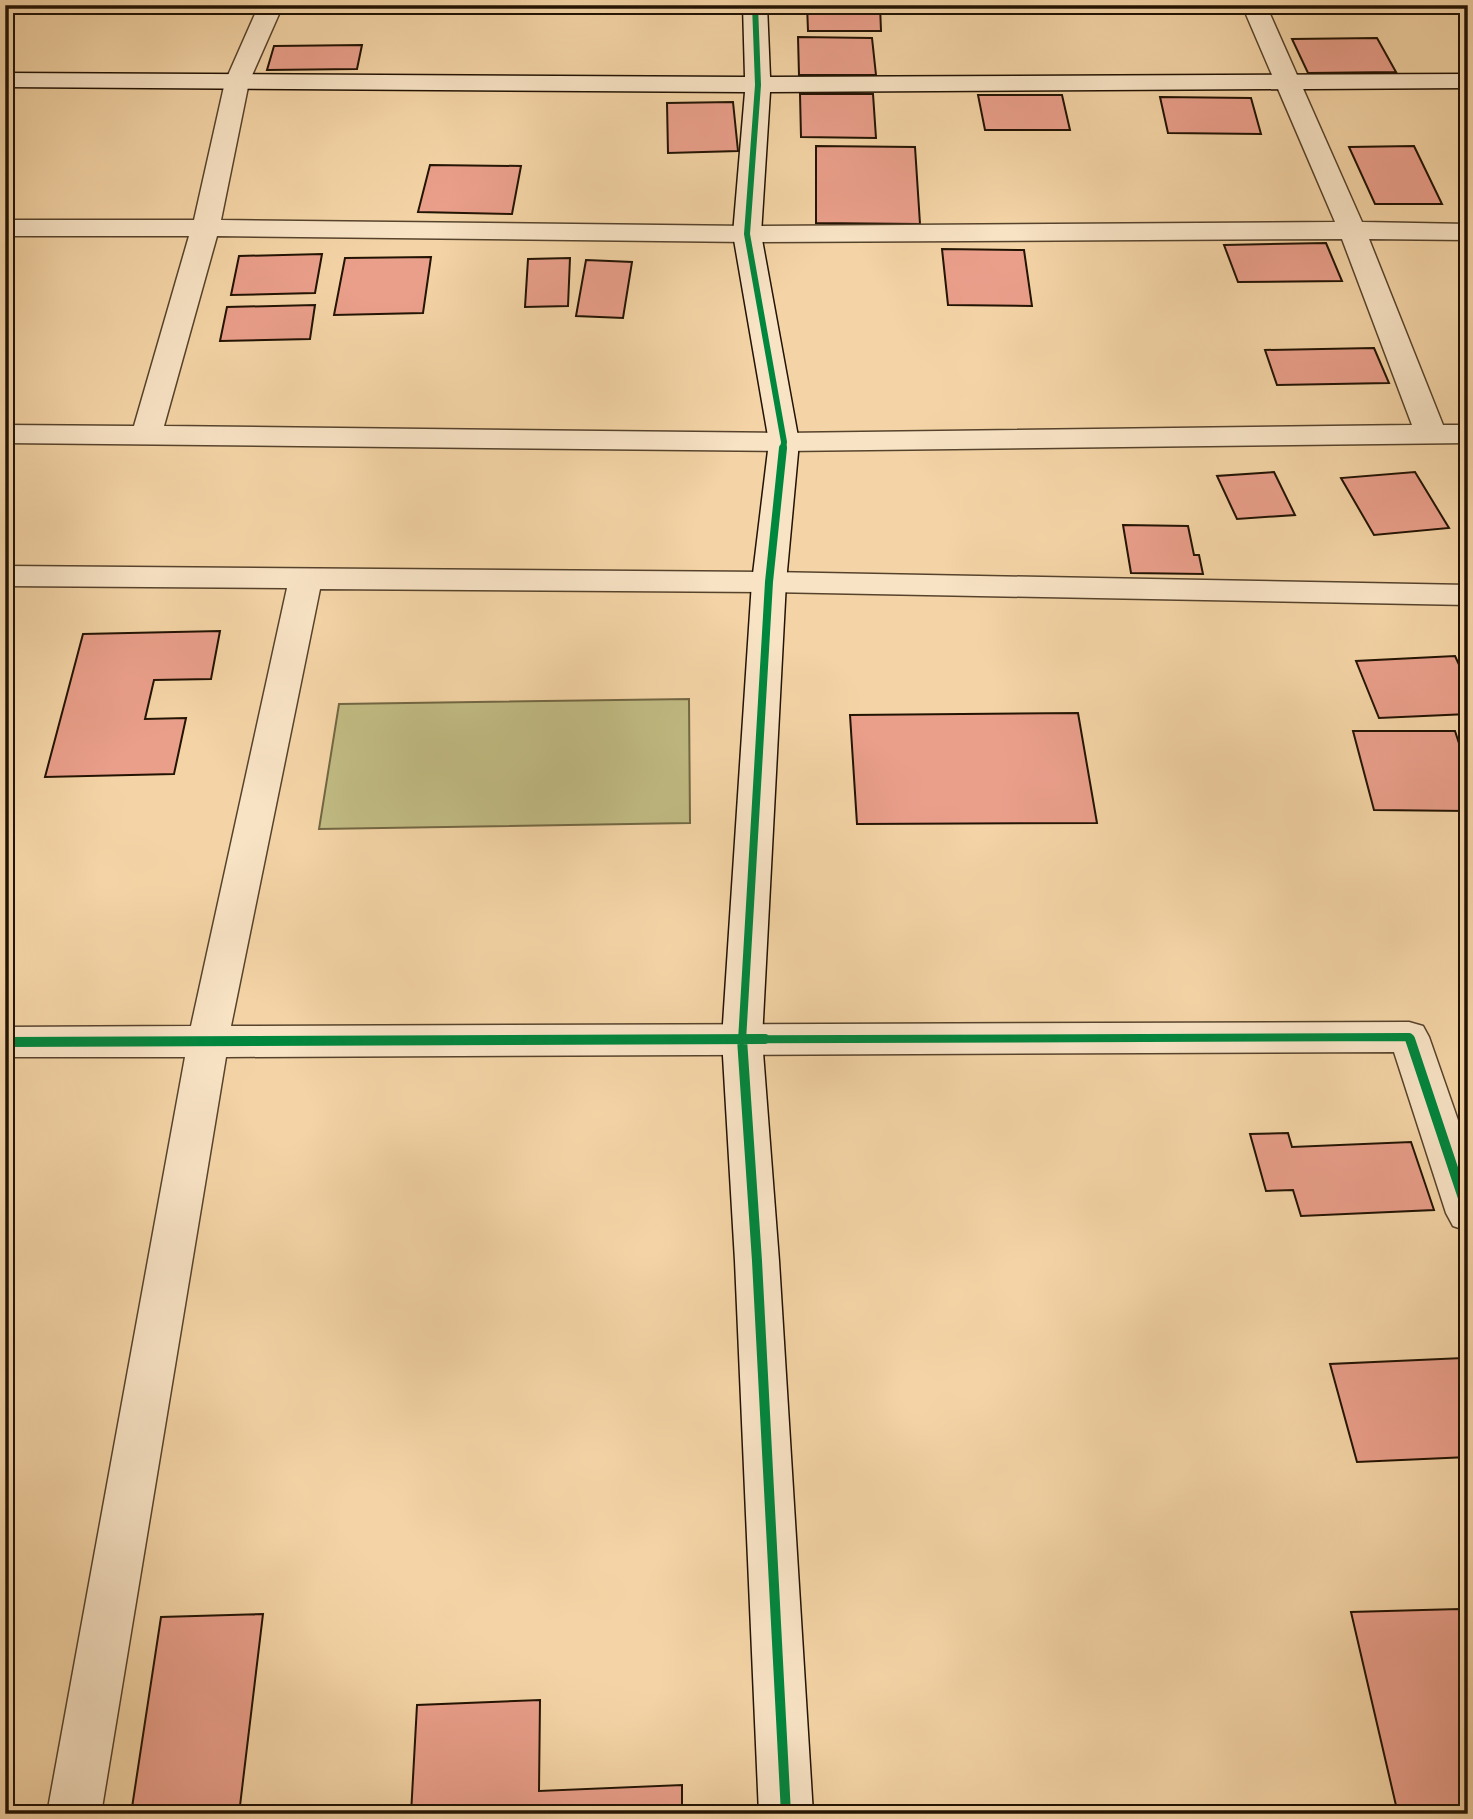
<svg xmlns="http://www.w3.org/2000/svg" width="1473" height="1819" font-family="'IM FELL Double Pica',serif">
  <rect width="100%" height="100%" fill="#f4d4a6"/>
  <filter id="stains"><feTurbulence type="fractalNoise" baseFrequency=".00286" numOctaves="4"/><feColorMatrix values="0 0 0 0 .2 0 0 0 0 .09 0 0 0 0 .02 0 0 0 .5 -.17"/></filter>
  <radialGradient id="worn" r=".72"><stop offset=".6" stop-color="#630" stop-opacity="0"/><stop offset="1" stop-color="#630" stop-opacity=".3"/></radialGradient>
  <!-- green -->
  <path fill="#c1bb83" stroke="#726743" stroke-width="2" d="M689 699 690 823 319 829 339 704Z"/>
  <!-- building -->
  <path fill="#ea9f8b" stroke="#221303" stroke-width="2" d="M807 5H880L881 31H808Z
    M798 37 872 38 876 75H799Z
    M1377 38 1396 72 1308 73 1292 39Z
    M362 45 357 69 267 70 274 46Z
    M800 94H873L876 138 801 137Z
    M978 95H1062L1070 130H985Z
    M1160 97 1251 98 1261 134 1168 133Z
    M733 102 738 151 668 153 667 103Z
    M816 146 915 147 920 224 816 223Z
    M1414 146 1442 204H1375L1349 147Z
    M430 165 521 166 512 214 418 212Z
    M1326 243 1342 281 1238 282 1224 245Z
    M942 249 1024 250 1032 306 948 305Z
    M322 254 315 293 231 295 239 256Z
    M431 257 423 313 334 315 345 258Z
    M570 258 568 306 525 307 528 259Z
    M586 260 632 262 623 318 576 316Z
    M315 305 310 339 220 341 227 307Z
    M1374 348 1389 383 1277 385 1265 350Z
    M1274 472 1295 515 1237 519 1217 476Z
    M1415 472 1449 528 1374 535 1341 478Z
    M1123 525 1188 526 1194 555H1199L1203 574 1131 573Z
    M220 631 211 679 154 680 145 719 186 718 174 774 45 777 83 634Z
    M1455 656 1468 684V714L1379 718 1356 661Z
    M1078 713 1097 823 857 824 850 715Z
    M1353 731H1455L1468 771V811L1374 810Z
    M1288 1133 1292 1147 1411 1142 1434 1210 1301 1216 1293 1190 1266 1191 1250 1134Z
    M1463 1358 1468 1372V1457L1357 1462 1330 1364Z
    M1459 1609 1468 1641V1814H1398L1351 1612Z
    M263 1614 239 1814H131L161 1617Z
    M540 1700 539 1791 682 1785V1814H411L417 1705Z"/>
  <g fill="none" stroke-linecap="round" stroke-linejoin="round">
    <!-- street casing -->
    <g stroke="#56432c" stroke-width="3">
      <path id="street" d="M259 5H283L249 82 221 220 748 226 1335 222 1242 5H1266L1362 222 1468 224V240L1369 239 1443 425H1468V443L784 451 5 443V425L134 426 189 236H5V220H194L225 82ZM217 236 748 242 1342 239 1412 425 784 433 164 426Z
        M5 566 769 572 1468 585V605L769 592 320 589 231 1026 1409 1022 1423 1026 1429 1037 1468 1149V1231L1453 1226 1446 1213 1394 1052 226 1057 101 1814H47L185 1057H5V1027L191 1026 287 588 5 586Z"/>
    </g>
    <!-- secondary casing -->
    <g stroke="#221303" stroke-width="3">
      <path id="secondary" d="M743 5H767L770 77 1468 74V88L770 92 761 234 799 442 786 582 762 1039 779 1261 813 1814H759L735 1261 722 1039 752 582 769 442 733 234 745 92 5 87V73L745 77Z"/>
    </g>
    <!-- street -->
    <use href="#street" fill="#f8e3c5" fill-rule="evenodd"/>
    <!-- secondary -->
    <use href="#secondary" fill="#f8e3c5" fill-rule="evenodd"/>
    <!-- cycleway-far2 casing -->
    <g stroke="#f8e3c5" stroke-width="9">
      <path id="cycleway-far2" d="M755 5 758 85 747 234 784 442 783 450"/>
    </g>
    <!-- cycleway-far1 casing -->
    <g stroke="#f8e3c5" stroke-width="12">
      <path id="cycleway-far1" d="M273 1041 1409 1037 1410 1041
        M742 1041 769 582 783 448"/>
    </g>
    <!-- cycleway casing -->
    <g stroke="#f8e3c5" stroke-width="15">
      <path id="cycleway" d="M742 1039 757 1261 786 1814
        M1410 1039 1468 1213
        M5 1042 765 1039"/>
    </g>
    <!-- cycleway-far2 -->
    <use href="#cycleway-far2" stroke="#00873e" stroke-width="6"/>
    <!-- cycleway-far1 -->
    <use href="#cycleway-far1" stroke="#00873e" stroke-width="8"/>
    <!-- cycleway -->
    <use href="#cycleway" stroke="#00873e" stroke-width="10"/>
  </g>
  <!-- margin -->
  <rect width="1473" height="1819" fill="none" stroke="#f4d4a6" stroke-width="28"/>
  <rect x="7" y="7" width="1459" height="1805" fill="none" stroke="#221303" stroke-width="3.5"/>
  <rect x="14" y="14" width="1445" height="1791" fill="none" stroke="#221303" stroke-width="2"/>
  <rect width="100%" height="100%" filter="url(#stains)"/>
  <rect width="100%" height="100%" fill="url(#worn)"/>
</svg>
